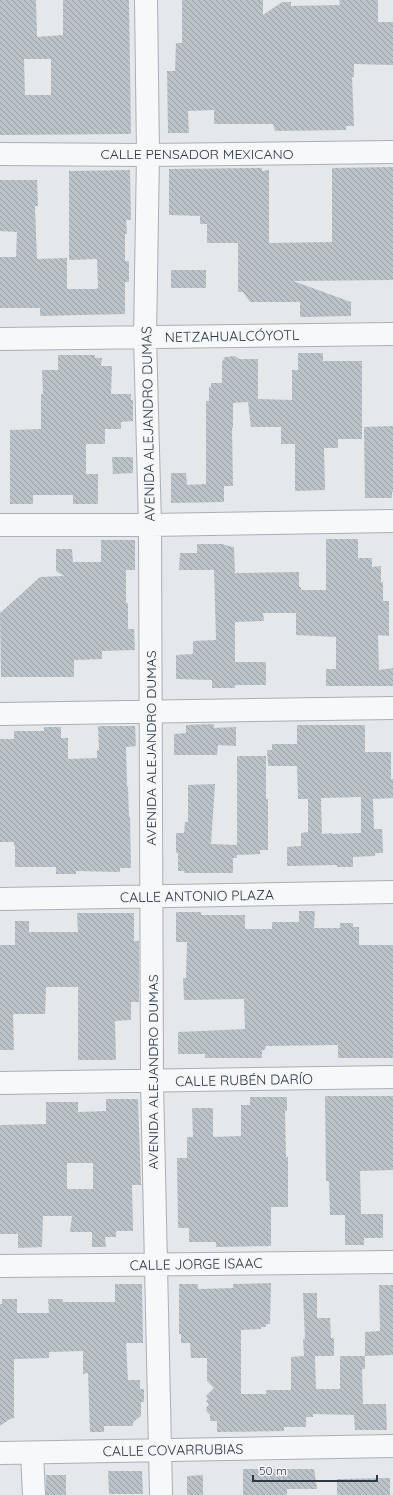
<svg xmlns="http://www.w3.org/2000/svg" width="393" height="1495" font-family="Quicksand,sans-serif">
  <defs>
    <pattern id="building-back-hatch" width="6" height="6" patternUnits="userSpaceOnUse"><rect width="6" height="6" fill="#bbc2c8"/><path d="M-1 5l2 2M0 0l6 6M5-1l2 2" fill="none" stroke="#989ea4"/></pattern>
  </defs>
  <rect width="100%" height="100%" fill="#e4e8eb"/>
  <!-- building -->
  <path fill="url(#building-back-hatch)" fill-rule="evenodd" d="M0 0H36L37 37 63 35V0H129L131 134 0 135ZM24 59H51V95H25Z
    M182 0H263V15L282 2H291V6L340 5 339 0H378V22H393V65L354 64V77H352L354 126H346V130L275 131 273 124H214V110L188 111 189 133H168L167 71H175L176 43H182Z
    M393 167V280L293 281 351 302V316L300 317V302H250L243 292H238V243H207V224H200V216L169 215V169L262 168V171L269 170V243L332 242V168Z
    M130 170 131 220H126L127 234H125V261H129V282H125V314L40 316V308H0V257H16L17 232 0 231V180H37L38 206H35L37 259 67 258V289H96L98 288 97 259 69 260V171Z
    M171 270H206V288H171Z
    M298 353H323V361H362V439H338V448H324L325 490 295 491V444H281V427H251L248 402 233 403V428H232L233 486H224V502L171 503V473H186L187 485 206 484V401H209V387H211V383H222V362L225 357 235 356 239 359H258V399L292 400V370H298Z
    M58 355H95V358H102L101 366H112L111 394H131V400H133V421L121 422V429H105V444H86V474H98V504H73V495H33V504H10V430L41 429V394H43L42 370H58Z
    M393 426V492H392V498H365L364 427Z
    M112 457H133V473L113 474Z
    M326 539H358V558H372V567L381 566V582H383V601H389V636L378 635 379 670 393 668V686H326V669H336V637L296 635V613H263L264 621 235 622V662H266V685H235V688H212V680L176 679V655L193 654V641L216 640 214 570H179L180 553H197V544H224V545L234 547 235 573 299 572V587H301V590H326Z
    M101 540H135V570H126V603H128V629H134L135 650 102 651V659L74 660V677H1L0 613 40 577 64 576 56 571V549H72L73 562H101Z
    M214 724V728L236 727V746L218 745 217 755H174V734L186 733V725Z
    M297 725H365V752H391V779H393V798L373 799 374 829H382L383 853H375V856L353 857V867H337V865L287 866V847L301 846V833L308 832V799H298L297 766H268L267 750H272V744H297ZM361 797V833L332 834V833L322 834 321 798Z
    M98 726H135L136 746 126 747 127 787H128L129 817H130L131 868H120V872L76 871V874H56V867H15V846H14V842H0V739H14V731H44V727H61V738H68V759L97 758V750H99Z
    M237 756H266V799H268V850H260V854L237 855V858H233V873H184V871H178V853H176V833H184L185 822H188V785L215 784 211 844 237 845V847Z
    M299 911H315L314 928H340V923H353V927H359V945H393V1058H338V1045L266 1046 265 1050H262V1058H205V1054H178V1032L245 1029 244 999 184 1000 183 978H186L187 942H176V912H201V915H245V929H272V922H299Z
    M77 913H134V941H139V1002H131V1020L115 1021 116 1060H78V987H46L45 1014H13L14 1050H0V945H15V921H29V932H78Z
    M325 1096H393V1170L360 1171 361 1214H383V1238H364V1245H345V1215H330L329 1181H326Z
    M250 1097H287V1111H285L286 1157H288V1207H271V1246L216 1247V1242H189V1228H178L177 1158H187V1137H193L192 1108H213V1137L241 1136V1105H250Z
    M106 1099H138L141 1185H132L133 1231H116V1237H105L106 1247H92V1232H70L72 1216H43L42 1247 18 1248V1234H0V1125L46 1124V1102H78V1112L106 1111ZM67 1163H93V1189H67Z
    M271 1283 270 1324H266V1327H261V1329L241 1330V1394H266V1390H291V1357L304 1356 303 1339H305L303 1293H317V1318H330L331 1338H334V1356H315L316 1389H340V1356H365V1369H362L363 1404H386L387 1430H355L354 1415 313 1414V1417H306V1427H284V1431L217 1432V1421H210V1415L206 1411 207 1410 206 1408 209 1404 206 1401 208 1399 206 1396 214 1388 207 1381V1358H191L190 1343H181V1334H179V1284H198V1289L233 1288V1284Z
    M115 1284H142L143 1343H126L128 1380H140V1389H144V1402H141V1416L133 1422V1426H104V1432H90L88 1373 83 1374V1351L49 1352V1358L14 1359V1418L10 1419 0 1426V1304H2V1299H17V1313H49L48 1299H63V1302H115Z
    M379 1285H393V1355L365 1356V1332L379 1331 380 1330Z
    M243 1469H314L317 1489H287V1495H243Z
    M108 1471H142L143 1494H109Z
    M46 1475H66V1495H46Z
    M203 1475V1495H187V1476Z
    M390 1478V1495H337V1479Z"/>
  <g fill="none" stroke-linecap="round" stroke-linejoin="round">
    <!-- minor casing -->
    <g stroke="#a9afb5" stroke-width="24">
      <path id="minor" d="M146 0 148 155 145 337 150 525 152 1082 161 1495
        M0 154 148 155 393 152
        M0 339 393 334
        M0 525H150L393 521
        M0 714 393 708
        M0 899 393 892
        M0 1083 393 1077
        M0 1266 393 1262
        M0 1453 393 1446
        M32 1453 34 1495"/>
    </g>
    <!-- minor -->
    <use href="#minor" stroke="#f7f8f9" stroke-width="22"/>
  </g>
  <g text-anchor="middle" stroke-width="3.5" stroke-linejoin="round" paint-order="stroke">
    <!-- street labels -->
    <g font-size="14" fill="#2c3743" stroke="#f4f6f8">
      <text x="197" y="159">CALLE PENSADOR MEXICANO</text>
      <text transform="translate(232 336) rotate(-1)" y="5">NETZAHUALCÓYOTL</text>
      <text transform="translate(148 424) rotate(-91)" y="5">AVENIDA ALEJANDRO DUMAS</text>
      <text transform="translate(151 748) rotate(-90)" y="5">AVENIDA ALEJANDRO DUMAS</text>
      <text transform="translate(197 896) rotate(-1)" y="5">CALLE ANTONIO PLAZA</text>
      <text transform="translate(153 1072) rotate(-90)" y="5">AVENIDA ALEJANDRO DUMAS</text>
      <text transform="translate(244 1080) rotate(-1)" y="5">CALLE RUBÉN DARÍO</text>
      <text transform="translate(196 1264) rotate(-1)" y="5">CALLE JORGE ISAAC</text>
      <text transform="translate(173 1450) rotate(-1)" y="5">CALLE COVARRUBIAS</text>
    </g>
  </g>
  <!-- scale -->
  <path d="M253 1475v6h124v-6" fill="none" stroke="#2c3743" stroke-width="2"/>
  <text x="259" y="1475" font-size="12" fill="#2c3743" stroke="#f4f6f8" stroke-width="3" paint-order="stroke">50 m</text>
</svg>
